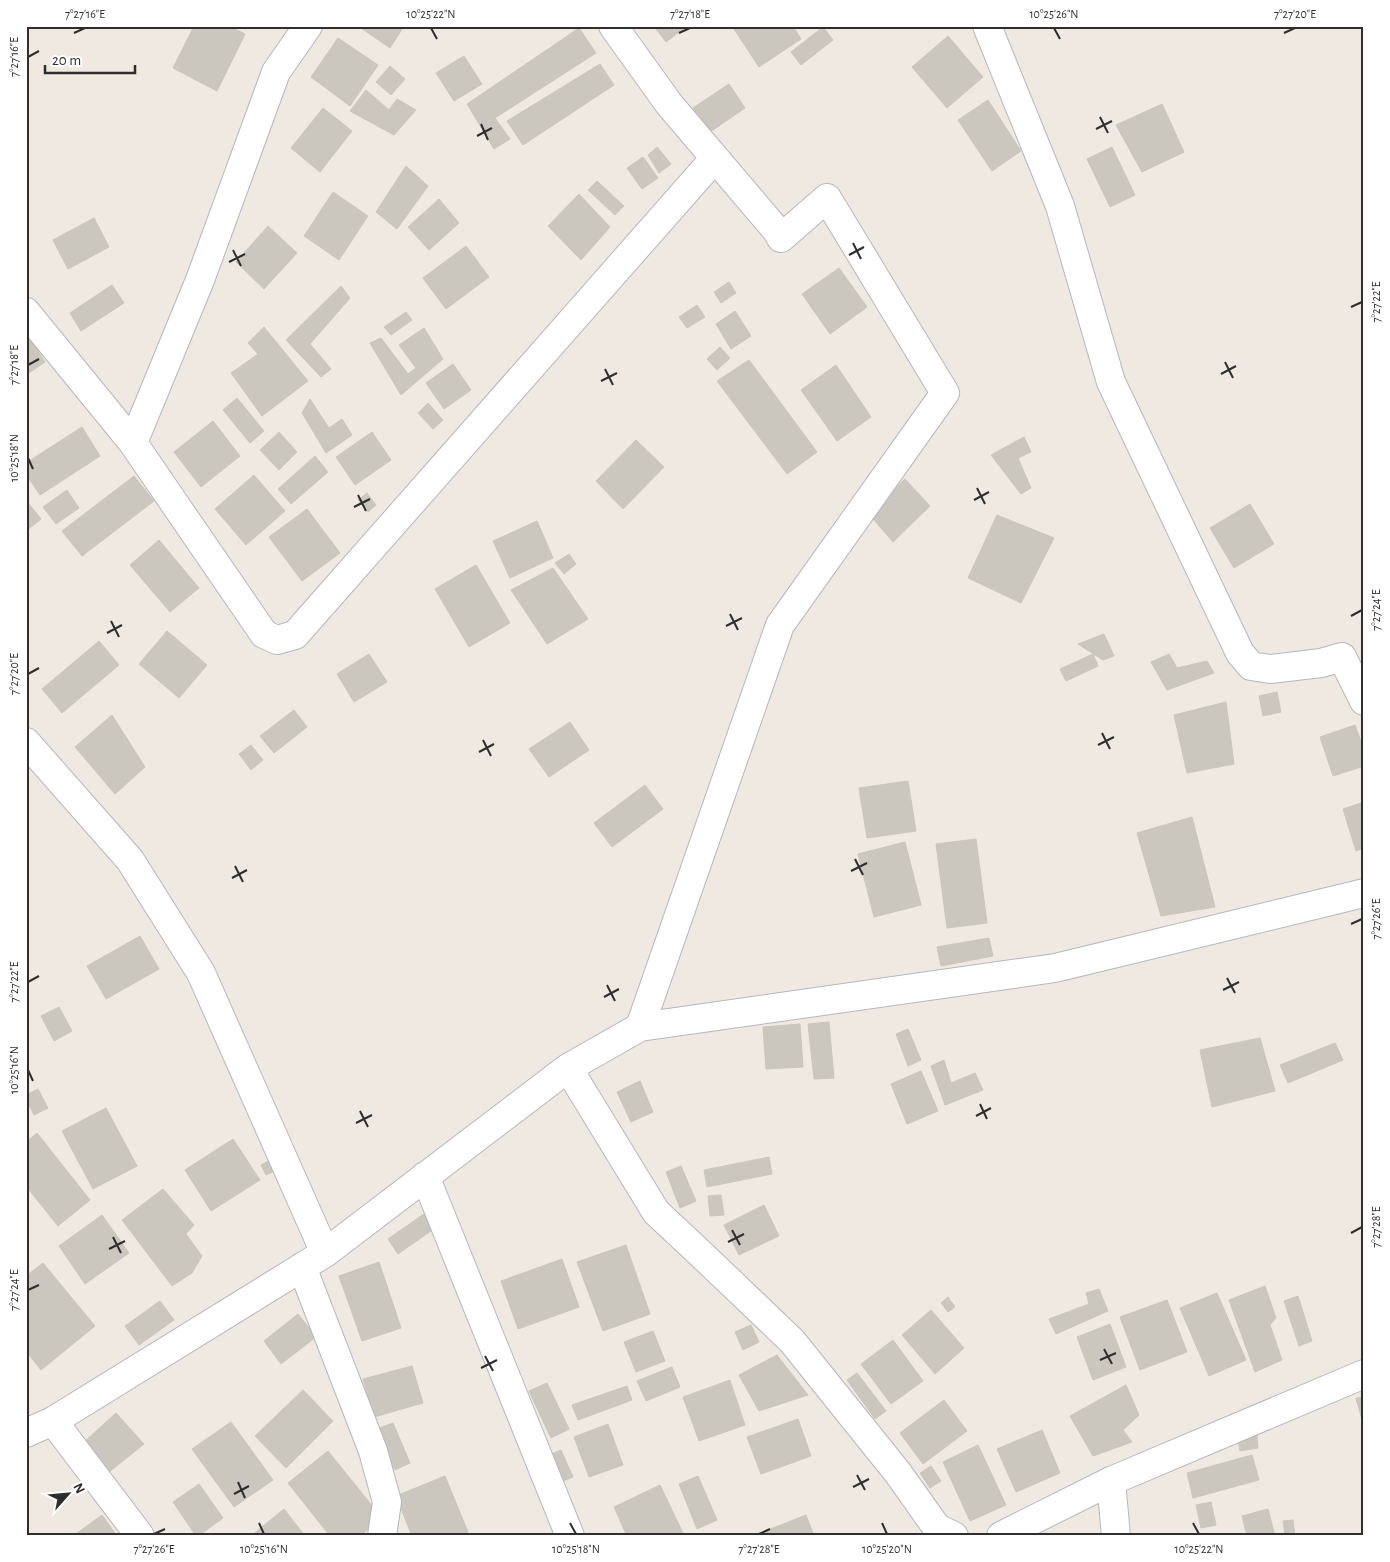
<svg xmlns="http://www.w3.org/2000/svg" width="1390" height="1562" font-family="'Alegreya Sans',sans-serif">
  <rect width="100%" height="100%" fill="#efe9e1"/>
  <!-- building -->
  <path fill="#cbc7bf" stroke="#cbc5ba" d="M194 26H229L245 34 217 91 173 68Z
    M358 26H404L390 48Z
    M654 26H687L666 42Z
    M732 26H793L801 39 759 67Z
    M823 27 833 40 801 65 791 52Z
    M579 28 596 53 495 118 510 139 494 149 467 104Z
    M948 36 983 77 947 108 912 67Z
    M338 38 378 65 350 106 311 77Z
    M464 56 482 84 454 101 436 73Z
    M600 64 614 85 523 145 507 121Z
    M390 66 405 79 391 95 376 82Z
    M729 84 745 108 710 132 693 108Z
    M366 90 389 110 397 99 416 110 394 135 350 111Z
    M988 100 1021 151 992 171 958 120Z
    M1162 104 1184 152 1142 172 1116 125Z
    M323 108 352 131 320 172 291 148Z
    M657 147 671 164 659 173 648 155Z
    M1112 147 1135 195 1110 207 1087 159Z
    M643 157 658 178 642 189 627 168Z
    M406 166 428 186 397 229 376 212Z
    M597 181 624 206 615 215 588 190Z
    M333 192 368 216 339 260 304 236Z
    M579 194 610 227 581 260 548 226Z
    M439 199 459 223 429 250 408 227Z
    M94 218 109 247 68 269 53 240Z
    M268 226 297 253 264 289 236 262Z
    M466 246 489 277 446 309 423 278Z
    M839 268 867 307 830 334 802 294Z
    M729 282 736 293 721 303 714 292Z
    M112 285 124 303 81 331 70 313Z
    M341 286 350 298 310 344 331 369 321 377 286 340Z
    M697 305 705 317 687 328 679 317Z
    M735 311 751 336 731 349 716 324Z
    M406 312 412 320 391 335 384 327Z
    M264 327 308 381 262 416 231 373 258 354 248 343Z
    M424 328 443 359 401 395 370 343 381 338 408 374 416 368 399 345Z
    M26 333 45 362 26 375Z
    M720 347 730 358 717 370 707 359Z
    M749 360 817 452 787 474 717 381Z
    M453 364 471 390 444 409 426 383Z
    M836 365 871 417 837 441 801 390Z
    M237 398 264 431 250 443 223 410Z
    M310 399 329 428 342 419 352 435 326 453 302 413Z
    M428 403 443 420 433 429 418 413Z
    M213 421 240 456 201 487 174 452Z
    M82 427 100 456 40 495 26 474V463Z
    M279 432 297 452 279 470 260 450Z
    M372 432 391 460 355 485 336 457Z
    M1024 437 1031 452 1018 458 1031 488 1021 494 991 455Z
    M636 440 664 467 623 509 596 481Z
    M315 456 328 472 291 504 278 489Z
    M254 475 285 511 246 545 215 509Z
    M134 476 154 501 82 556 62 531Z
    M905 479 930 506 893 542 868 513Z
    M67 490 79 508 56 524 43 507Z
    M367 493 376 505 368 512 358 500Z
    M26 500 41 519 26 531Z
    M1250 504 1274 544 1234 568 1210 528Z
    M307 509 340 553 302 581 269 537Z
    M997 515 1054 538 1021 603 968 578Z
    M537 521 553 558 510 578 493 541Z
    M159 540 199 588 170 612 130 565Z
    M569 554 576 564 564 574 555 563Z
    M476 565 510 623 469 647 435 589Z
    M553 568 588 619 547 644 511 590Z
    M167 631 207 665 179 698 139 664Z
    M1104 634 1114 656 1103 660 1078 644Z
    M99 641 119 665 62 713 42 689Z
    M369 654 387 682 354 702 337 674Z
    M1093 654 1098 666 1066 681 1060 669Z
    M1169 654 1177 668 1207 661 1214 673 1167 690 1151 662Z
    M1277 692 1281 712 1263 716 1259 696Z
    M1226 702 1234 764 1187 773 1174 715Z
    M294 710 307 727 274 753 260 736Z
    M112 715 145 767 115 794 75 747Z
    M570 722 589 750 549 777 529 749Z
    M1355 725 1364 750V766L1333 776 1320 737Z
    M251 745 263 760 251 770 239 754Z
    M908 781 916 831 867 838 859 788Z
    M645 785 663 809 612 847 594 823Z
    M1364 802V848L1356 851 1343 809Z
    M1192 817 1215 907 1161 916 1137 833Z
    M976 839 987 923 947 928 936 844Z
    M905 842 921 905 874 917 858 854Z
    M140 936 159 969 106 999 87 966Z
    M989 938 993 956 941 966 937 947Z
    M59 1007 72 1031 54 1041 41 1016Z
    M829 1022 834 1078 814 1079 808 1024Z
    M800 1024 803 1067 766 1069 763 1027Z
    M908 1029 921 1060 908 1066 896 1034Z
    M1260 1038 1275 1091 1212 1107 1200 1050Z
    M1335 1043 1343 1060 1288 1083 1280 1065Z
    M944 1060 951 1083 975 1073 983 1090 945 1105 931 1066Z
    M921 1071 938 1111 907 1124 891 1084Z
    M640 1081 653 1112 631 1122 617 1092Z
    M38 1089 48 1108 34 1115 26 1099V1095Z
    M106 1108 137 1166 93 1189 62 1131Z
    M37 1133 90 1200 58 1226 26 1186V1142Z
    M233 1139 260 1180 211 1211 185 1170Z
    M769 1157 772 1174 707 1187 704 1170Z
    M272 1159 278 1169 266 1175 261 1165Z
    M681 1166 696 1201 680 1208 666 1172Z
    M163 1189 194 1225 186 1234 202 1256 192 1273 172 1286 122 1220Z
    M721 1195 724 1215 710 1216 708 1196Z
    M764 1205 779 1236 739 1255 724 1225Z
    M428 1211 438 1226 398 1254 388 1239Z
    M102 1215 129 1253 85 1284 59 1246Z
    M626 1245 650 1314 603 1331 577 1262Z
    M562 1259 579 1307 518 1329 501 1281Z
    M379 1262 401 1328 362 1341 339 1276Z
    M43 1263 95 1326 41 1370 26 1351V1276Z
    M1265 1286 1276 1318 1270 1325 1282 1360 1255 1372 1229 1300Z
    M1099 1289 1108 1311 1056 1334 1049 1319 1089 1304 1086 1293Z
    M1217 1293 1246 1360 1209 1376 1180 1308Z
    M1298 1296 1312 1341 1299 1346 1284 1301Z
    M948 1297 955 1307 948 1312 941 1303Z
    M1167 1300 1187 1352 1140 1370 1120 1317Z
    M160 1301 174 1320 139 1345 125 1326Z
    M931 1310 964 1348 935 1374 902 1335Z
    M298 1314 316 1337 281 1364 264 1341Z
    M1110 1324 1126 1367 1093 1380 1077 1337Z
    M751 1325 759 1342 743 1350 735 1332Z
    M653 1331 665 1361 636 1372 624 1342Z
    M893 1340 923 1381 891 1404 861 1364Z
    M777 1355 808 1395 759 1411 739 1375Z
    M412 1366 423 1403 374 1417 363 1379Z
    M672 1367 680 1387 646 1401 637 1381Z
    M857 1373 886 1411 875 1419 847 1380Z
    M730 1380 745 1425 699 1441 683 1397Z
    M547 1383 569 1429 551 1438 529 1391Z
    M1126 1385 1139 1415 1123 1430 1132 1442 1093 1456 1070 1416Z
    M627 1386 632 1400 578 1420 572 1405Z
    M303 1390 333 1421 286 1468 255 1436Z
    M1364 1397V1427L1356 1398Z
    M944 1400 967 1431 923 1464 900 1433Z
    M116 1413 144 1444 103 1477 82 1444Z
    M798 1419 811 1456 761 1474 747 1437Z
    M231 1422 273 1480 234 1507 192 1449Z
    M393 1423 410 1463 395 1470 377 1429Z
    M608 1424 623 1465 589 1477 574 1437Z
    M1042 1430 1060 1473 1016 1492 997 1449Z
    M1257 1435 1258 1448 1240 1451 1238 1437Z
    M978 1445 1006 1505 970 1521 943 1462Z
    M561 1450 573 1477 556 1484 544 1457Z
    M328 1451 382 1518 360 1536H330L288 1483Z
    M1252 1455 1259 1480 1193 1498 1187 1473Z
    M931 1466 941 1481 930 1488 920 1473Z
    M445 1476 468 1532 459 1536H412L396 1496Z
    M698 1476 717 1520 697 1529 679 1484Z
    M199 1484 223 1518 198 1536H196L173 1502Z
    M660 1485 683 1533 677 1536H627L614 1507Z
    M1211 1502 1216 1525 1201 1528 1196 1505Z
    M284 1509 305 1536H251Z
    M1268 1509 1275 1536H1247L1242 1516Z
    M102 1515 117 1536H73Z
    M806 1515 814 1536H753Z
    M1293 1520 1295 1536H1285L1283 1521Z"/>
  <g fill="none" stroke-linecap="round" stroke-linejoin="round">
    <!-- minor casing -->
    <g stroke="#b4b7c1" stroke-width="30">
      <path id="minor" d="M613 26 669 104 777 231 781 238 827 198 945 393 780 625 640 1027
        M987 26 1060 206 1111 382 1240 653 1251 666 1270 669 1321 663 1342 657 1364 701
        M26 312 133 443 264 634 277 640 295 635 715 158
        M133 443 200 280 276 72 308 26
        M26 742 130 860 201 973 325 1253
        M568 1068 656 1212 703 1256 792 1341 898 1473 937 1528 954 1536
        M425 1176 570 1536
        M302 1267 373 1451 387 1502 382 1536
        M53 1421 140 1536
        M26 1433 53 1421 325 1253 568 1068 640 1027 1055 968 1364 893
        M1111 1481 1116 1536
        M1001 1536 1111 1481 1364 1374"/>
    </g>
    <!-- minor -->
    <use href="#minor" stroke="#fff" stroke-width="28"/>
  </g>
  <!-- ticks -->
  <path fill="none" stroke="#2e2e2e" stroke-width="2" d="M431 28 437 39M1054 28 1060 39M74 33 85 28M679 33 690 28M1284 33 1295 28M28 57 39 51M1100 117 1108 133M481 124 488 140M1096 129 1112 121M477 136 492 128M853 243 861 259M233 250 241 266M849 255 864 247M229 262 245 254M1351 307 1362 302M1225 362 1233 378M28 365 39 359M605 369 613 385M1221 374 1236 366M601 381 617 373M28 458 33 469M977 488 985 504M358 495 366 511M974 500 989 492M354 507 370 499M730 614 738 630M1351 616 1362 610M111 621 119 637M726 626 742 618M107 633 122 625M28 674 39 668M1102 733 1110 749M483 740 491 756M1098 745 1114 737M479 752 494 744M855 859 863 875M235 866 243 882M851 871 867 863M232 878 247 870M1351 924 1362 919M1227 978 1235 993M28 982 39 976M607 985 615 1001M1223 990 1239 982M604 997 619 989M28 1070 33 1081M980 1104 987 1119M360 1111 368 1127M976 1116 991 1108M356 1123 372 1115M732 1230 740 1245M1351 1233 1362 1227M113 1237 121 1253M728 1242 744 1234M109 1249 125 1241M28 1290 39 1285M1104 1349 1112 1364M485 1356 493 1371M1100 1360 1116 1353M481 1368 497 1360M857 1475 865 1490M238 1482 245 1498M853 1487 869 1479M234 1494 249 1486M259 1523 264 1534M570 1523 576 1534M882 1523 887 1534M1193 1523 1199 1534M154 1534 165 1529M759 1534 770 1529"/>
  <!-- border -->
  <rect width="1390" height="1562" fill="none" stroke="#ffffff" stroke-width="55"/>
  <!-- north arrow -->
  <g transform="translate(68 1494) rotate(63)" stroke="#ffffff" stroke-width="4" paint-order="stroke">
  <path d="M0-4L9 19L0 12L-9 19Z" fill="#2e2e2e"/>
  <text y="-8" font-size="14" font-weight="bold" text-anchor="middle" fill="#2e2e2e">N</text>
  </g>
  <!-- scale -->
  <path d="M45 65v8h90v-8" fill="none" stroke="#2e2e2e" stroke-width="2.5"/>
  <text x="52" y="65" font-size="15" fill="#2e2e2e" stroke="#ffffff" stroke-width="4" paint-order="stroke">20 m</text>
  <rect x="28" y="28" width="1334" height="1506" fill="none" stroke="#2e2e2e" stroke-width="2"/>
  <g font-size="12" text-anchor="middle" fill="#2e2e2e">
    <text x="85" y="18">7°27'16"E</text>
    <text x="431" y="18">10°25'22"N</text>
    <text x="690" y="18">7°27'18"E</text>
    <text x="1054" y="18">10°25'26"N</text>
    <text x="1295" y="18">7°27'20"E</text>
    <text transform="translate(14 57) rotate(-90)" y="4">7°27'16"E</text>
    <text transform="translate(1376 302) rotate(-90)" y="4">7°27'22"E</text>
    <text transform="translate(14 365) rotate(-90)" y="4">7°27'18"E</text>
    <text transform="translate(14 458) rotate(-90)" y="4">10°25'18"N</text>
    <text transform="translate(1376 610) rotate(-90)" y="4">7°27'24"E</text>
    <text transform="translate(14 674) rotate(-90)" y="4">7°27'20"E</text>
    <text transform="translate(1376 919) rotate(-90)" y="4">7°27'26"E</text>
    <text transform="translate(14 982) rotate(-90)" y="4">7°27'22"E</text>
    <text transform="translate(14 1070) rotate(-90)" y="4">10°25'16"N</text>
    <text transform="translate(1376 1227) rotate(-90)" y="4">7°27'28"E</text>
    <text transform="translate(14 1290) rotate(-90)" y="4">7°27'24"E</text>
    <text x="154" y="1553">7°27'26"E</text>
    <text x="264" y="1553">10°25'16"N</text>
    <text x="576" y="1553">10°25'18"N</text>
    <text x="759" y="1553">7°27'28"E</text>
    <text x="887" y="1553">10°25'20"N</text>
    <text x="1199" y="1553">10°25'22"N</text>
  </g>
</svg>
